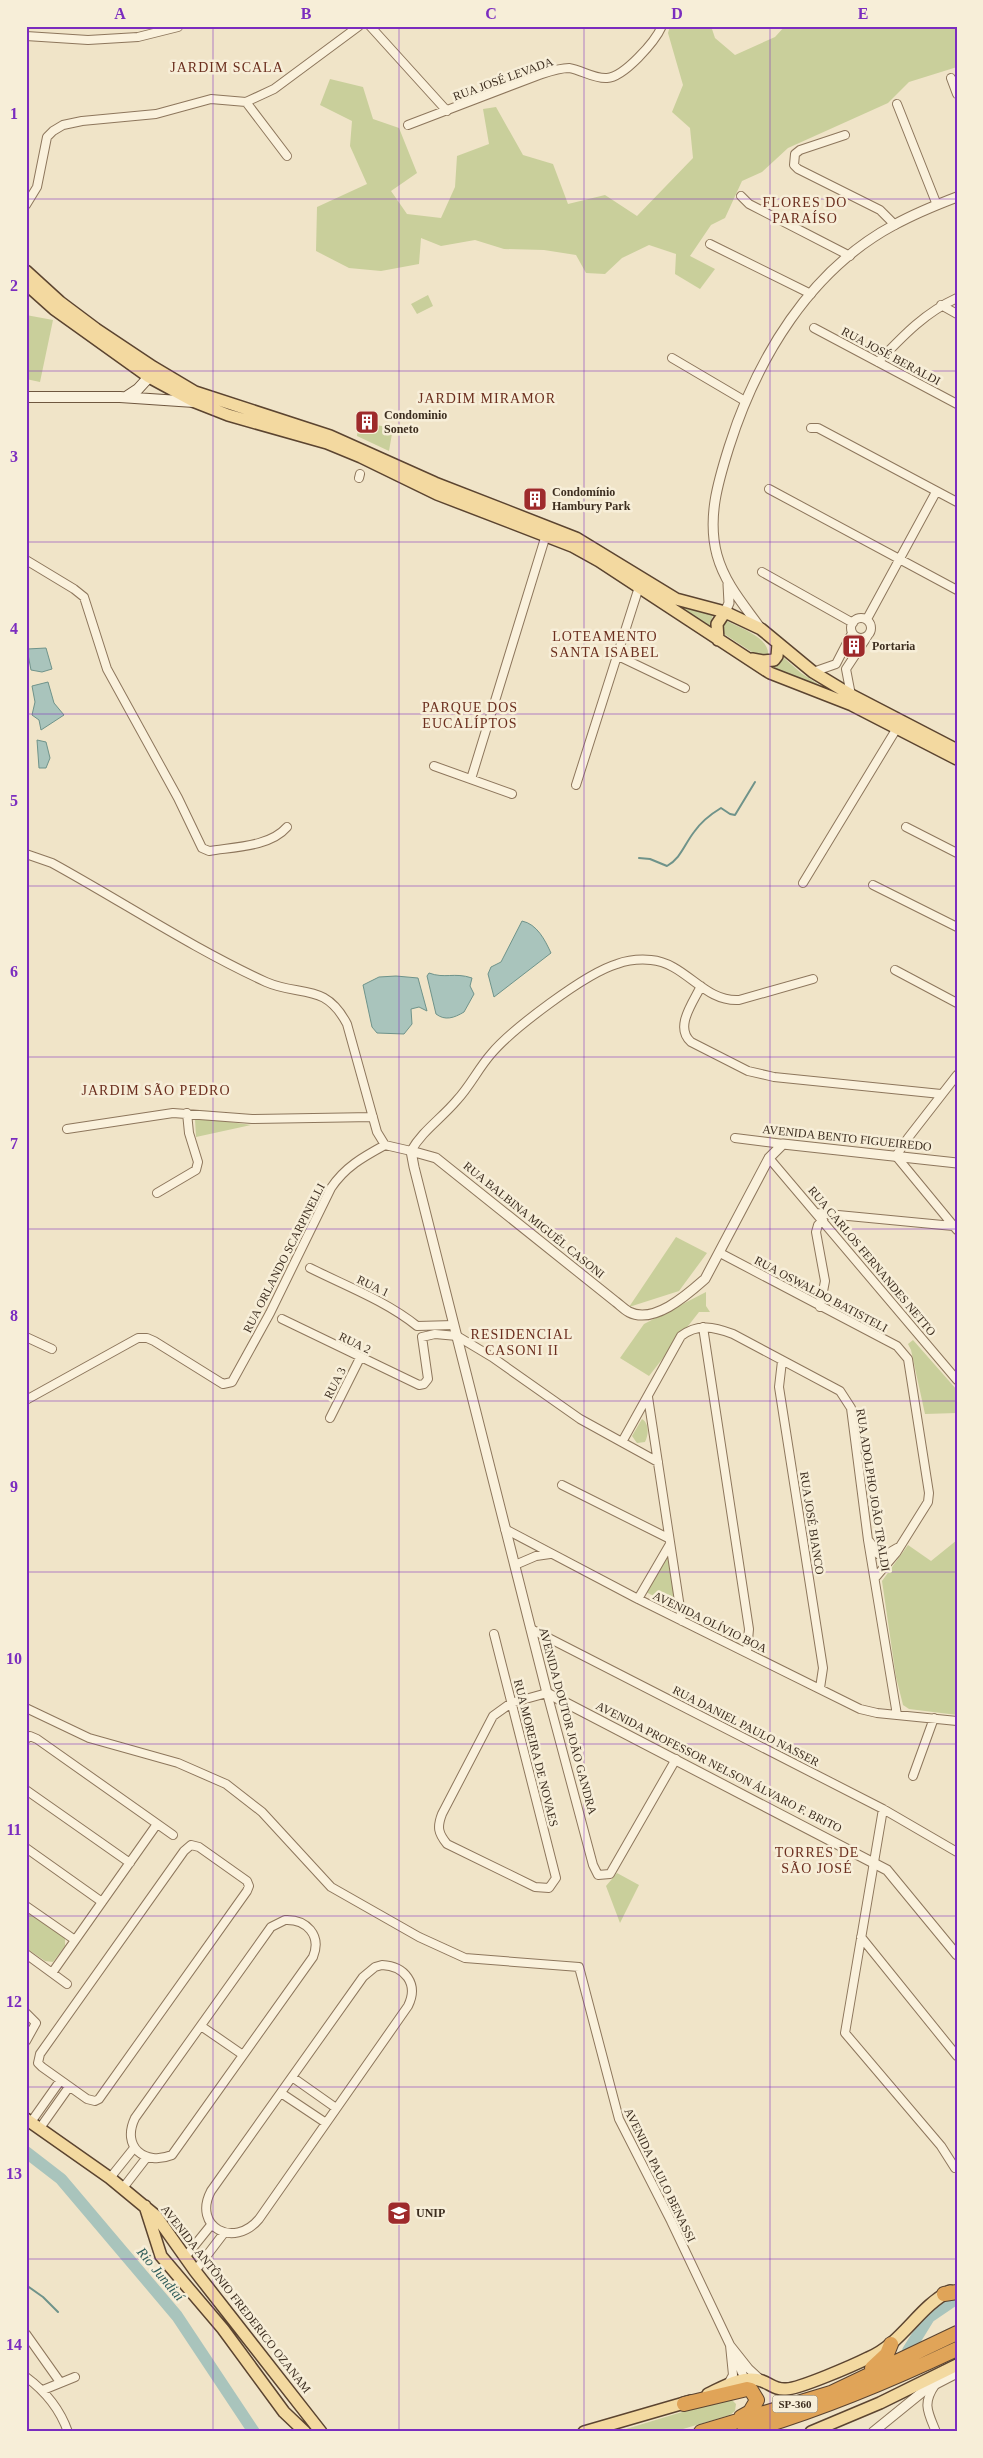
<svg xmlns="http://www.w3.org/2000/svg" width="983" height="2458" font-family="Georgia,serif">
  <rect width="100%" height="100%" fill="#f0e4c8"/>
  <!-- green -->
  <path fill="#c9cf9b" d="M670 26H711L715 38 735 55 775 37 785 26H957V67L909 82 888 103 788 148 762 172 742 181 725 218 711 225 690 256 715 269 700 289 675 274 676 254 649 245 622 258 605 274 586 273 576 255 544 250 504 249 475 240 441 246 421 238 419 264 381 271 349 268 316 251 317 207 367 184 350 146 352 121 320 105 330 79 363 87 373 119 399 128 417 173 391 191 407 214 441 218 455 187 457 156 489 144 483 109 496 107 523 155 553 164 568 204 605 195 637 216 693 158 690 128 672 112 683 85 668 33Z
    M428 295 433 306 417 314 411 304Z
    M26 315 53 320 40 382 26 379Z
    M359 422 393 428 389 451 357 436Z
    M673 603 713 615 709 628Z
    M727 621C740 628 771 638 768 656H758L721 632 723 625Z
    M783 657 801 673 824 688 772 669 778 664Z
    M201 1118 251 1125 196 1137 195 1119Z
    M676 1237 707 1253 679 1291 629 1307Z
    M706 1292V1306L710 1312H699L649 1376 620 1358 644 1324Z
    M913 1340 957 1390V1413L925 1414 911 1350 908 1344Z
    M642 1419C649 1423 649 1434 645 1442L637 1443 632 1436Z
    M957 1540V1715L909 1709 903 1705 896 1677 882 1581 908 1545 931 1561Z
    M669 1555 675 1607 646 1592Z
    M617 1873 639 1885 620 1923 606 1886Z
    M26 1909 65 1938V1946L53 1962 45 1961 26 1948Z
    M725 2399 732 2400 736 2404 735 2411 730 2415 673 2432H616Z"/>
  <!-- water -->
  <path fill="#a9c4bc" stroke="#6f938a" d="M46 648 52 669 42 672 31 670 27 649Z
    M48 682 54 703 64 715 41 730 39 720 32 715 35 702 32 686Z
    M37 740 46 742 50 758 46 768H39Z
    M522 921C537 924 545 940 551 953L494 997 488 974 491 967 501 962Z
    M429 973C445 979 454 972 472 978L470 986 474 994 464 1012C454 1018 445 1021 436 1014L427 976Z
    M396 976 418 978 427 1011 419 1007 411 1009 412 1024 404 1034 377 1033 372 1027 363 985 379 977Z"/>
  <g fill="none" stroke-linecap="round" stroke-linejoin="round">
    <!-- stream -->
    <path stroke="#6f938a" stroke-width="2" d="M639 858 650 859 667 866C681 858 684 845 694 832 701 822 711 814 721 808L730 814 735 815 755 782
      M26 2285 43 2297 58 2312"/>
    <!-- river -->
    <path stroke="#a9c4bc" stroke-width="12" d="M26 2152 61 2179 177 2316 254 2432
      M908 2351 929 2317 957 2298"/>
    <!-- minor casing -->
    <g stroke="#8d765c" stroke-width="10">
      <path id="minor" d="M370 26 447 111
        M26 36 88 40 138 37 178 27
        M951 78 957 94
        M246 102 274 89 359 26
        M897 104 937 205
        M408 125 539 75C548 72 559 68 569 68 582 70 594 79 607 78 624 77 655 42 662 26
        M845 135 800 150 795 154 794 165 798 169 880 210 895 225
        M741 196 749 204 850 256
        M26 205 37 187 47 137 53 131 63 125 82 121 156 114 211 99 246 102 287 156
        M710 244 811 294
        M941 305 957 314
        M814 328 957 404
        M672 358 745 401
        M878 362C902 337 924 313 957 298
        M811 428H818L957 502
        M359 478 360 474
        M769 489 957 590
        M26 560 74 589 84 597 107 669 178 798 202 848 209 851C233 847 270 847 287 827
        M762 572 853 623
        M851 628a10 10 0 1 1 20 0a10 10 0 1 1-20 0Z
        M867 619 936 492
        M618 656 685 688
        M813 672 836 664 852 633
        M851 695 846 669 867 637
        M434 766 512 794
        M471 779 546 535
        M576 785 639 587
        M906 827 957 853
        M26 854 52 863C123 902 192 948 266 982 300 997 325 982 347 1024L377 1132 385 1145
        M803 883 897 728
        M873 885 957 927
        M895 970 957 1003
        M701 986C693 1003 674 1027 691 1042L748 1071 774 1077 941 1094
        M957 1075 908 1138 896 1156 957 1230
        M67 1129 173 1113 252 1119 373 1117
        M735 1138 783 1144
        M769 1158 957 1380
        M157 1193 196 1170 198 1162 189 1133 187 1113
        M817 1213 953 1226
        M720 1253 897 1346 908 1359 929 1493 928 1502 896 1553 875 1578
        M310 1268C346 1286 386 1301 417 1326L454 1325
        M820 1307 825 1281 816 1232 818 1225 823 1220
        M282 1319 419 1385 424 1384 428 1379 422 1337 435 1334 457 1336 492 1357 580 1419 658 1462
        M703 1327 749 1629 747 1652
        M26 1337 52 1349
        M782 1361 779 1387 823 1668 820 1688
        M648 1397 682 1621
        M26 1400 138 1338H147L154 1341 223 1384 232 1382 270 1313 331 1188C345 1167 363 1157 385 1145L411 1151C422 1131 442 1118 457 1100 470 1086 478 1069 491 1054 512 1029 586 973 617 964 628 960 640 959 651 960 686 963 703 1002 739 1000L813 979
        M330 1418 360 1358
        M622 1442 681 1336C698 1323 714 1327 733 1334L840 1391 851 1408 868 1540 897 1715
        M562 1485 668 1538
        M505 1529 638 1599 860 1709 877 1713 957 1721
        M870 1542 878 1554 885 1555 897 1548
        M515 1565 536 1556 550 1554
        M638 1599 670 1544
        M531 1629 883 1809 957 1852
        M494 1634 556 1878 549 1888 535 1887 447 1844C438 1833 437 1827 442 1814L493 1716 511 1703 547 1693 593 1865 598 1875 610 1874 676 1759
        M26 1708 89 1738 178 1763 226 1784 262 1812 331 1887 419 1937 465 1958 579 1967 619 2119 671 2221 730 2345 733 2375 728 2384
        M26 1739 30 1736 37 1739 173 1835
        M913 1776 934 1718
        M26 1790 130 1863
        M883 1809 845 2033 941 2146 955 2168
        M191 1845 199 1847 247 1881 249 1886 247 1891 99 2099 95 2101 87 2099 42 2067 38 2063 40 2054 184 1851Z
        M26 1848 102 1902
        M26 1906 75 1940
        M285 1920C306 1919 322 1935 313 1957L172 2155C145 2166 121 2147 135 2118L271 1927Z
        M861 1937 957 2056
        M26 1954 67 1984
        M382 1965C405 1966 419 1984 408 2006L259 2219C234 2249 192 2227 211 2191L363 1977 375 1967Z
        M52 1973 157 1824
        M26 2013 36 2023 26 2041
        M201 2026 243 2055
        M292 2077 336 2108
        M281 2093 326 2123
        M31 2122 60 2081
        M40 2128 69 2087
        M110 2178 134 2148
        M123 2188 147 2157
        M186 2256 211 2225
        M195 2271 224 2233
        M26 2334 60 2382
        M730 2345 749 2369 761 2380
        M734 2354 746 2382
        M26 2377C45 2391 60 2409 68 2432
        M935 2385C922 2404 928 2412 936 2432
        M43 2390 75 2377"/>
    </g>
    <!-- tertiary casing -->
    <g stroke="#8d765c" stroke-width="11">
      <path id="tertiary" d="M725 612 729 603 728 584
        M761 629C744 605 725 584 717 555 707 518 718 482 729 447 757 358 810 270 894 225 914 214 936 205 957 197
        M957 1163 783 1144 769 1158 705 1279C688 1294 654 1325 629 1312 624 1309 620 1305 616 1302L436 1158 411 1151 414 1167 547 1693 887 1870 957 1955
        M873 2432 926 2389 957 2373"/>
    </g>
    <!-- secondary casing -->
    <g stroke="#6f573f" stroke-width="12">
      <path id="secondary" d="M26 397H120L194 402
        M126 397 138 389 149 377"/>
    </g>
    <!-- primary casing -->
    <g stroke="#5b4430" stroke-width="14">
      <path id="primary" d="M26 271 60 302 96 329 153 367 195 392 330 436 435 483 576 538 676 599 725 612 761 629 813 672 851 695 957 750
        M26 284 54 309 149 377 195 402 228 415 327 443 361 457 437 494 572 546 599 561 770 673 852 705 957 759
        M718 640 717 624 725 612
        M752 659 763 661 774 660 777 656 778 644
        M26 2119 110 2178 156 2216 195 2271 321 2432
        M145 2206 161 2256 223 2329 284 2412 305 2432
        M708 2394C723 2387 744 2374 762 2381 771 2384 775 2390 786 2389 799 2389 854 2365 868 2358 902 2344 918 2307 950 2291
        M584 2432 691 2401
        M811 2432 880 2403 957 2365"/>
    </g>
    <!-- motorway casing -->
    <g stroke="#5b4430" stroke-width="16">
      <path id="motorway" d="M944 2294 957 2292
        M872 2368 887 2354 891 2344
        M684 2404 747 2389 751 2390 757 2400 750 2412 741 2417
        M701 2432 831 2393 957 2333
        M744 2432C818 2411 887 2382 957 2349"/>
    </g>
    <!-- minor -->
    <use href="#minor" stroke="#faf1dc" stroke-width="8"/>
    <!-- tertiary -->
    <use href="#tertiary" stroke="#faf1dc" stroke-width="9"/>
    <!-- secondary -->
    <use href="#secondary" stroke="#faf1dc" stroke-width="10"/>
    <!-- primary -->
    <use href="#primary" stroke="#f3d9a0" stroke-width="11"/>
    <!-- motorway -->
    <use href="#motorway" stroke="#e0a458" stroke-width="14"/>
  </g>
  <!-- grid -->
  <path fill="none" stroke="#7b2cbf" stroke-width="1" stroke-opacity="0.55" d="M213 26V2432M399 26V2432M584 26V2432M770 26V2432M26 199H957M26 371H957M26 542H957M26 714H957M26 886H957M26 1057H957M26 1229H957M26 1401H957M26 1572H957M26 1744H957M26 1916H957M26 2087H957M26 2259H957"/>
  <!-- icons -->
  <defs>
    <g id="building-square" transform="scale(1.25)"><rect x="-9" y="-9" width="18" height="18" rx="4" fill="#9e2a2b" stroke="#f7eed8"/><path d="M-4-6H4V6H1V3H-1V6H-4ZM-2.5-4.3h1.7v1.8h-1.7ZM.8-4.3h1.7v1.8H.8ZM-2.5-1h1.7V.8h-1.7ZM.8-1h1.7V.8H.8Z" fill="#fff"/></g>
    <g id="university-square" transform="scale(1.25)"><rect x="-9" y="-9" width="18" height="18" rx="4" fill="#9e2a2b" stroke="#f7eed8"/><path d="M0-5L7-2L0 1L-7-2ZM-4 1L0 2.5L4 1V4Q0 6-4 4Z" fill="#fff"/></g>
  </defs>
  <g fill-rule="evenodd">
    <use href="#building-square" x="367" y="422"/>
    <use href="#building-square" x="535" y="499"/>
    <use href="#building-square" x="854" y="646"/>
    <use href="#university-square" x="399" y="2213"/>
  </g>
  <g text-anchor="middle" stroke-width="5" stroke-linejoin="round" paint-order="stroke">
    <!-- shield labels -->
    <rect fill="#f7eed8" stroke="#756857" stroke-width="1" x="772.5" y="2395.5" width="45" height="17" rx="4"/>
    <g font-size="11" font-weight="bold" fill="#3d2e20">
      <text x="795" y="2408">SP-360</text>
    </g>
    <!-- street labels -->
    <g font-size="12" fill="#3d2e20" stroke="#f7eed8">
      <text transform="translate(503 79) rotate(-20)" y="4">RUA JOSÉ LEVADA</text>
      <text transform="translate(891 356) rotate(28)" y="4">RUA JOSÉ BERALDI</text>
      <text transform="translate(847 1138) rotate(6)" y="4">AVENIDA BENTO FIGUEIREDO</text>
      <text transform="translate(534 1220) rotate(39)" y="4">RUA BALBINA MIGUÉL CASONI</text>
      <text transform="translate(284 1258) rotate(-63)" y="4">RUA ORLANDO SCARPINELLI</text>
      <text transform="translate(872 1261) rotate(50)" y="4">RUA CARLOS FERNANDES NETTO</text>
      <text transform="translate(373 1286) rotate(26)" y="4">RUA 1</text>
      <text transform="translate(821 1294) rotate(28)" y="4">RUA OSWALDO BATISTELI</text>
      <text transform="translate(355 1343) rotate(26)" y="4">RUA 2</text>
      <text transform="translate(335 1383) rotate(-63)" y="4">RUA 3</text>
      <text transform="translate(873 1490) rotate(81)" y="4">RUA ADOLPHO JOÃO TRALDI</text>
      <text transform="translate(812 1523) rotate(81)" y="4">RUA JOSÉ BIANCO</text>
      <text transform="translate(710 1622) rotate(26)" y="4">AVENIDA OLÍVIO BOA</text>
      <text transform="translate(568 1721) rotate(75)" y="4">AVENIDA DOUTOR JOÃO GANDRA</text>
      <text transform="translate(746 1726) rotate(27)" y="4">RUA DANIEL PAULO NASSER</text>
      <text transform="translate(536 1753) rotate(76)" y="4">RUA MOREIRA DE NOVAES</text>
      <text transform="translate(719 1767) rotate(27)" y="4">AVENIDA PROFESSOR NELSON ÁLVARO F. BRITO</text>
      <text transform="translate(660 2175) rotate(64)" y="4">AVENIDA PAULO BENASSI</text>
      <text transform="translate(236 2299) rotate(52)" y="4">AVENIDA ANTÔNIO FREDERICO OZANAM</text>
    </g>
    <!-- poi labels -->
    <g font-size="12" font-weight="bold" fill="#3d2e20" stroke="#f7eed8" text-anchor="start">
      <text x="384" y="419">Condominio<tspan x="384" dy="14">Soneto</tspan></text>
      <text x="552" y="496">Condomínio<tspan x="552" dy="14">Hambury Park</tspan></text>
      <text x="872" y="650">Portaria</text>
      <text x="416" y="2217">UNIP</text>
    </g>
    <!-- neighbourhood labels -->
    <g font-size="14" letter-spacing="1" fill="#6b2e1e" stroke="#f7eed8">
      <text x="227" y="72">JARDIM SCALA</text>
      <text x="805" y="207">FLORES DO<tspan x="805" dy="16">PARAÍSO</tspan></text>
      <text x="487" y="403">JARDIM MIRAMOR</text>
      <text x="605" y="641">LOTEAMENTO<tspan x="605" dy="16">SANTA ISABEL</tspan></text>
      <text x="470" y="712">PARQUE DOS<tspan x="470" dy="16">EUCALÍPTOS</tspan></text>
      <text x="156" y="1095">JARDIM SÃO PEDRO</text>
      <text x="522" y="1339">RESIDENCIAL<tspan x="522" dy="16">CASONI II</tspan></text>
      <text x="817" y="1857">TORRES DE<tspan x="817" dy="16">SÃO JOSÉ</tspan></text>
    </g>
    <!-- water labels -->
    <g font-size="14" font-style="italic" fill="#2f5d5a" stroke="#f7eed8">
      <text transform="translate(161 2274) rotate(50)" y="5">Rio Jundiaí</text>
    </g>
  </g>
  <!-- border -->
  <rect width="983" height="2458" fill="none" stroke="#f7eed8" stroke-width="55"/>
  <rect x="28" y="28" width="928" height="2402" fill="none" stroke="#7b2cbf" stroke-width="2"/>
  <g font-size="16" text-anchor="middle" font-weight="bold" fill="#7b2cbf">
    <text x="120" y="19">A</text>
    <text x="306" y="19">B</text>
    <text x="491" y="19">C</text>
    <text x="677" y="19">D</text>
    <text x="863" y="19">E</text>
    <text x="14" y="119">1</text>
    <text x="14" y="291">2</text>
    <text x="14" y="462">3</text>
    <text x="14" y="634">4</text>
    <text x="14" y="806">5</text>
    <text x="14" y="977">6</text>
    <text x="14" y="1149">7</text>
    <text x="14" y="1321">8</text>
    <text x="14" y="1492">9</text>
    <text x="14" y="1664">10</text>
    <text x="14" y="1835">11</text>
    <text x="14" y="2007">12</text>
    <text x="14" y="2179">13</text>
    <text x="14" y="2350">14</text>
  </g>
</svg>
